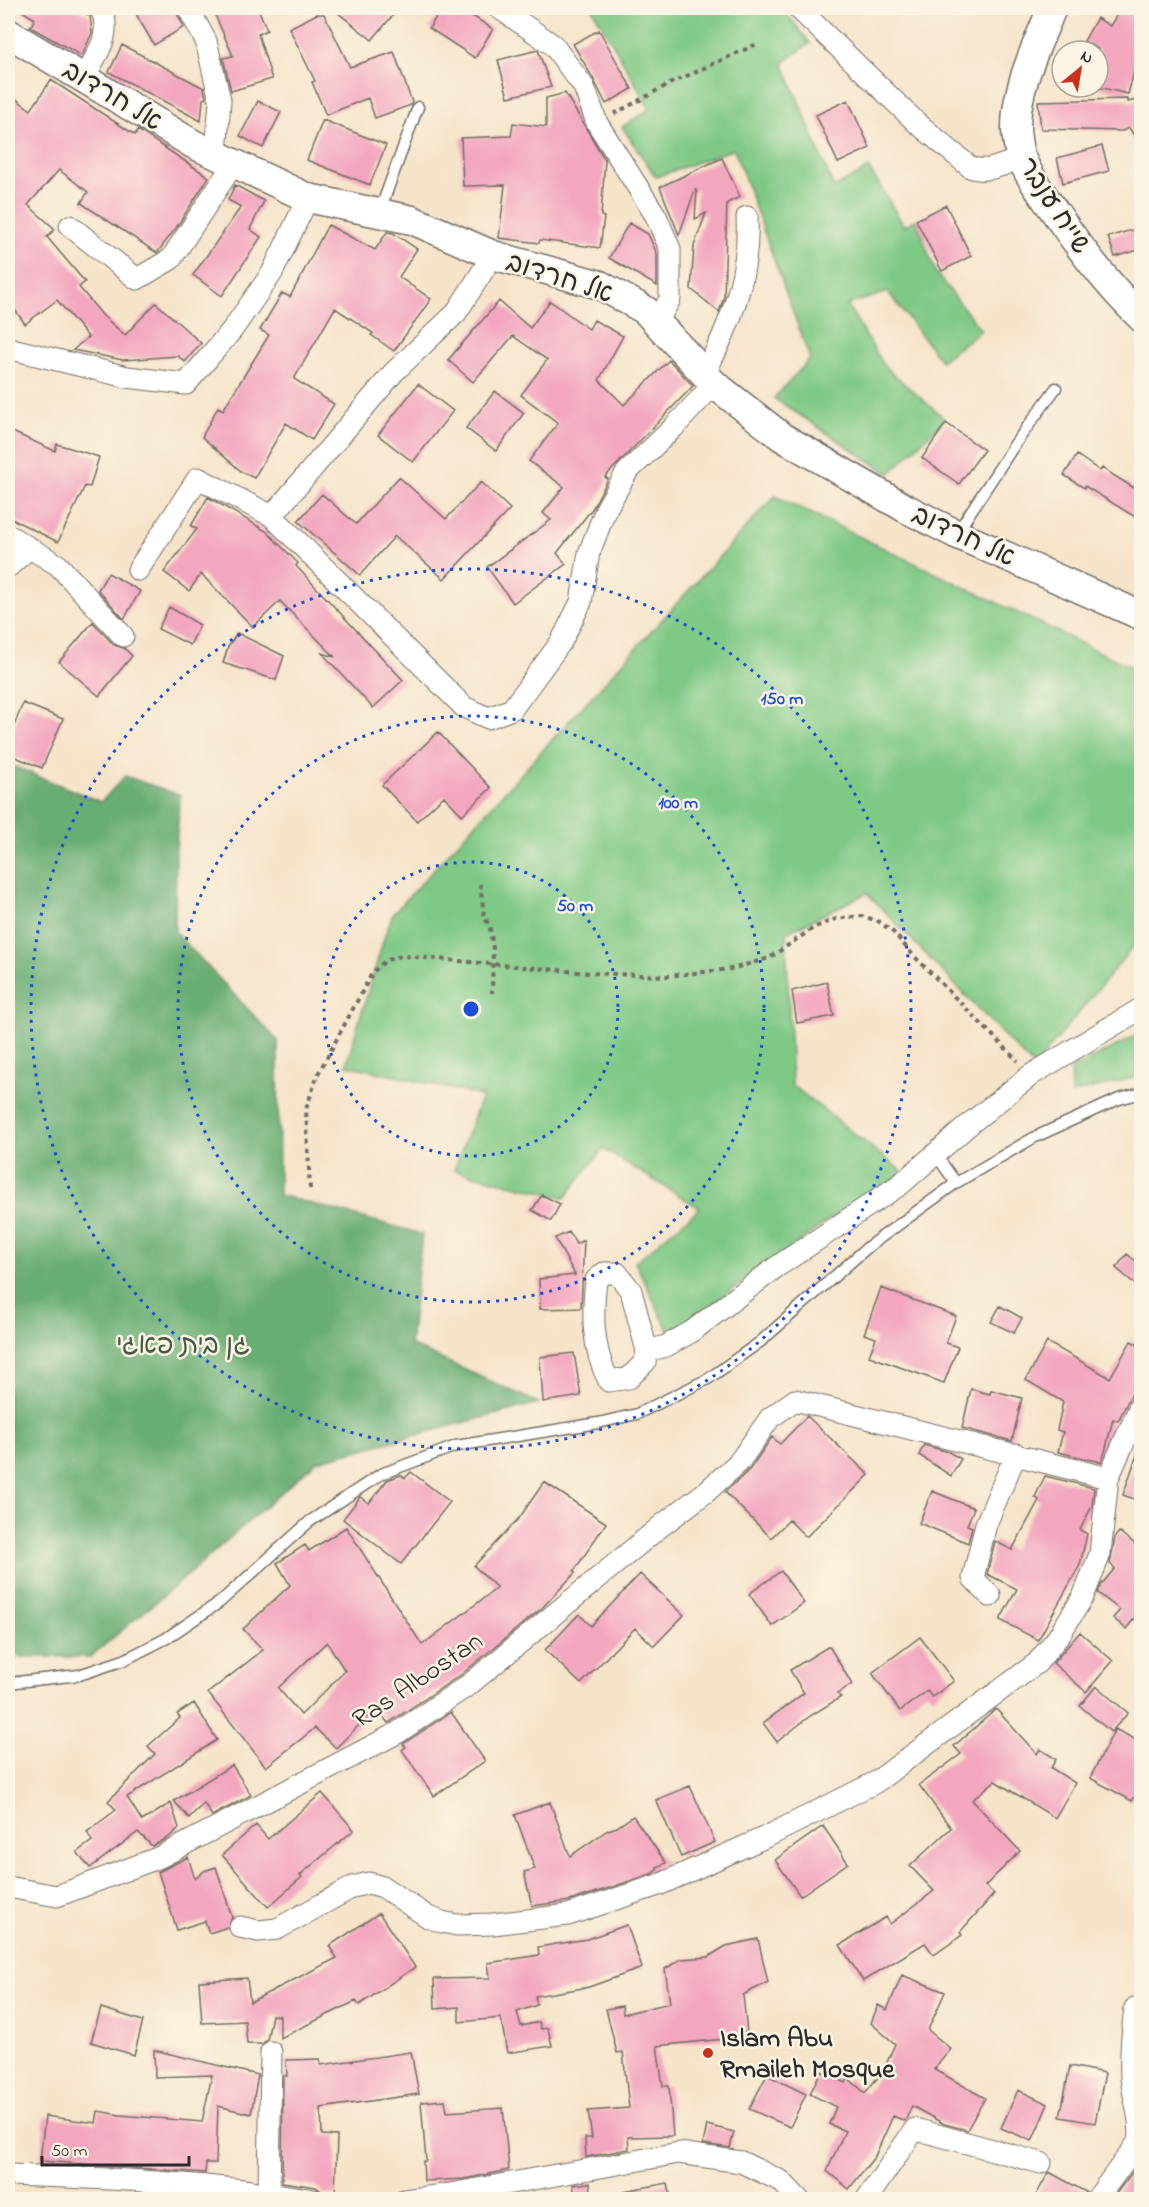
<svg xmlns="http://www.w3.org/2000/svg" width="1149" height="2207" font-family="'Indie Flower','Playpen Sans Hebrew',sans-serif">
  <rect width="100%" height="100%" fill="#fcf5e5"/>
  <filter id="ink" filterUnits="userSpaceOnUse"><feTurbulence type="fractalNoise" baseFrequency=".0167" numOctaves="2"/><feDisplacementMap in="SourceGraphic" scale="12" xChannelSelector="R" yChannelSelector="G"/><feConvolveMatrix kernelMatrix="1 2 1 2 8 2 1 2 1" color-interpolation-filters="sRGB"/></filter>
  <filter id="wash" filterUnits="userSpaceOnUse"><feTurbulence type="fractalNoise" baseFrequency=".008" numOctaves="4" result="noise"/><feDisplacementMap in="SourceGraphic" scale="24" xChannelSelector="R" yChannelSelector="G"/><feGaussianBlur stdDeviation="1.35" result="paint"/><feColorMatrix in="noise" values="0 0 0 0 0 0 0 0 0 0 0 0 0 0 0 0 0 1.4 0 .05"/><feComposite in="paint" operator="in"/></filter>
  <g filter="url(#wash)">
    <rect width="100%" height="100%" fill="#f6e4ca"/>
    <!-- green -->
    <path fill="#7fc986" stroke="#557a58" stroke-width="1.5" d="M592 8H782L810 43 783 63 834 188 869 168 904 226 916 220 936 273 981 330 941 361 888 292 847 305 885 367 945 419 889 474 774 398 810 359 734 149 656 177 622 127 650 109Z
      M775 496 1141 672V937L1034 1067 867 893 786 933 792 1085 904 1173 842 1211 670 1334 635 1262 700 1208 603 1149 565 1198 454 1170 482 1096 346 1065 386 932 393 914Z
      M1141 1033V1076L1071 1094 1070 1070Z"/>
    <!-- forest -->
    <path fill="#67ad73" stroke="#496c4f" stroke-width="1.5" d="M8 764 101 802 125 776 180 795 176 851 175 932 278 1041 279 1195 422 1234 410 1345 539 1403 317 1461 181 1581 90 1657H8Z"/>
    <g id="blocks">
      <!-- building -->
      <path fill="#f3a7bf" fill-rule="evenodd" d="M17 8H75L90 16 92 33 82 56 30 27 35 19Z
        M141 8H174L184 27 154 45 137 16Z
        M212 8H258L267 30 258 34 272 79 231 91 223 58 233 56Z
        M332 8H399L372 40Z
        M442 8H460L493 29 475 58 429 28Z
        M1121 8H1142V49L1138 56 1128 94 1098 87V49L1084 41 1097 18 1110 26Z
        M317 14H324L350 67 394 52 412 102 411 105 375 118 368 98 326 115 312 82 315 81 289 28Z
        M599 30 632 89 606 104 594 80 573 44Z
        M122 45 204 88 206 98 203 99 201 121 109 72Z
        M538 50 551 87 508 97 498 60Z
        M51 80 135 135 138 130 209 177 176 228 157 253 81 203 88 192 59 170 28 205 55 229 47 237 85 282 79 287 103 316 125 335 156 303 201 343 185 362 178 356 123 360 73 350 88 337 57 300 25 324 8 300V93L31 110Z
        M565 93 605 160 601 216 604 217 600 248 540 240 539 243 499 238 505 185 463 186 461 138 511 136 513 123 546 127V98Z
        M1127 99V102L1142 99V147L1129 128 1122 131 1041 129 1038 101Z
        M848 100 870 148 838 163 816 115Z
        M258 101 281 112 263 148 240 136Z
        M323 120 386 145 370 185 307 160Z
        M1102 146 1109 171 1063 183 1057 158Z
        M722 158 740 197 727 203 724 297 719 312 691 289 694 246 706 213 695 219 697 190H695L679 235 660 187Z
        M235 185 264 201 250 229 261 237 222 296 193 275 241 207 228 200Z
        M946 205 971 256 942 271 916 220Z
        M629 223 648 234 657 254V286L609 258Z
        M328 225 375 250 387 232 393 233 417 249 399 277 431 299 394 351 371 335 373 333 335 308 294 379 334 404 312 440 286 423 254 478 242 472 202 437 218 407 223 410 269 335 260 330 282 293 290 297Z
        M1142 227V249L1115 257 1108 237Z
        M499 301 530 328 550 301 589 329 594 320 623 336 599 380 624 405 669 360 693 386 605 477 608 479 592 509 557 553 566 564 513 603 487 567 551 520 543 513 564 487 529 461 558 423 521 395 547 360 513 336 473 382 448 360Z
        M418 384 453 411 413 462 378 435Z
        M495 391 524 413 496 451 466 428Z
        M946 423 984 450 959 484 922 458Z
        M8 430 55 451 57 444 99 457 90 487 85 486 58 542 8 517Z
        M1077 455 1100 471 1102 468 1142 493V506L1135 517 1085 486 1084 488 1064 475Z
        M399 477 446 519 481 482 510 509 444 579 395 536 360 575 298 521 322 494 356 524Z
        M208 497 266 531 298 563 296 566 403 680 373 708 322 653 335 657 280 601 253 627 201 574 189 591 164 572 197 529 191 526Z
        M108 573 140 591 124 619 98 590Z
        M169 607 200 625 190 645 158 629Z
        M93 622 114 645 124 648 132 656 99 696 59 662Z
        M237 633 284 656 276 680 223 663 228 647Z
        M23 703 63 719 42 768 8 754V741Z
        M438 732 491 788 462 815 444 796 417 821 382 785Z
        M827 982 834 1016 797 1023 792 991Z
        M542 1195 560 1204 551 1221 532 1210Z
        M569 1232 576 1244 584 1240 581 1308 540 1309 539 1279 575 1275 555 1238Z
        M1127 1254 1142 1266V1290L1116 1268Z
        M881 1288 956 1316 946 1343 958 1347 944 1383 869 1356 876 1338 864 1334Z
        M1000 1306 1022 1318 1014 1333 991 1322Z
        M1131 1341 1142 1347V1381L1130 1397 1118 1421 1113 1419 1105 1452 1101 1462 1058 1452 1063 1432 1057 1430 1063 1402 1026 1380 1047 1342 1110 1378Z
        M574 1353 581 1396 543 1402 540 1357Z
        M971 1389 990 1394 991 1390 1022 1398 1012 1441 962 1428Z
        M807 1416 869 1475 806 1537 789 1520 771 1538 725 1492 749 1470 772 1437 780 1444Z
        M924 1445 949 1452 961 1459 951 1476 919 1455Z
        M1139 1449 1142 1450V1502L1123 1495Z
        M411 1472 450 1502 401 1564 343 1519 360 1497 369 1503 387 1480 401 1475 405 1478Z
        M1045 1476 1094 1488 1092 1506 1080 1530 1087 1534 1080 1565 1038 1640 1000 1620 1017 1589 987 1574 995 1541 1012 1550 1039 1500 1035 1497Z
        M544 1482 606 1523 574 1571 575 1573 542 1608 462 1674 390 1722 388 1723 376 1708 336 1748 315 1728 266 1767 208 1693 263 1650 243 1629 290 1585 277 1563 305 1545 309 1551 346 1527 422 1645 497 1588 474 1566 520 1517ZM327 1642 345 1671 301 1715 278 1688Z
        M932 1491 974 1508 967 1525 972 1527 968 1543 919 1523Z
        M1119 1532 1142 1549V1609L1126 1629 1113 1618 1120 1610 1098 1593 1101 1585 1115 1568 1110 1564 1115 1537Z
        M781 1571 804 1603 772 1626 749 1594Z
        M640 1574 684 1615 654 1646 635 1628 581 1684 545 1650 579 1614 591 1626Z
        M1080 1632 1113 1661 1086 1692 1053 1663Z
        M920 1637 954 1681 932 1697 927 1691 900 1711 872 1673Z
        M829 1646 852 1684 837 1694 841 1697 810 1716 777 1742 763 1723 804 1693 790 1670Z
        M1096 1686 1128 1713 1111 1732 1080 1706Z
        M194 1703 217 1740 127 1797 142 1821 171 1803 179 1828 168 1838 152 1846 138 1832 90 1868 77 1852 92 1841 87 1832 116 1810 108 1801 155 1754 148 1746 180 1718 177 1714Z
        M996 1709 1037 1754 1040 1749 1056 1759 1051 1768 1075 1783 1055 1818 995 1781 972 1800 1020 1851 985 1886 994 1894 960 1932 962 1935 934 1955 925 1943 863 1981 840 1945 886 1917 890 1924 934 1891 910 1866 951 1828 919 1785 961 1754 954 1746Z
        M451 1712 485 1761 434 1796 402 1750 406 1747 403 1744Z
        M1115 1729 1142 1743V1783L1132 1801 1090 1778Z
        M232 1765 251 1795 212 1816 204 1803 189 1818 174 1801Z
        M690 1786 715 1842 681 1857 656 1800Z
        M322 1793 354 1830 300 1875 302 1877 268 1907 222 1855 256 1825 268 1839Z
        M550 1802 570 1856 608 1830 617 1827 633 1816 666 1863 657 1867V1870L651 1874 570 1901 532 1906 524 1872 535 1869 515 1815Z
        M823 1826 848 1863 800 1896 775 1860Z
        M188 1857 195 1879 204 1871 216 1867 232 1917 228 1927 209 1933 205 1921 177 1930 158 1872Z
        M379 1913 415 1967 359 2005 356 2001 280 2038V2016L272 2015 267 2040 262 2044H247L245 2021 202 2023 199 1981 247 1978 250 2002 337 1958 329 1946Z
        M627 1925 642 1968 589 1987 535 1996 537 2005 517 2012 521 2026 539 2022 541 2029 548 2028 552 2046 507 2053 501 2018 459 2022V2007L435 2009 434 1979 490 1978 488 1963 539 1955 538 1947 587 1939Z
        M758 1939 768 1982 743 1995 747 2032 736 2034 724 2039 657 2046 663 2086H669L673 2136 628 2137 629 2149 586 2157 585 2138H592L588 2111 629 2108 623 2052 617 2053 606 2009 622 2006 623 2014 670 2003 665 1969 681 1959 708 1957 726 1946Z
        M902 1975 945 1992 928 2030 951 2049 934 2069 985 2098 967 2130 944 2124 912 2106 905 2121 893 2116 875 2156 849 2189 827 2171 845 2131 829 2124 836 2107 810 2094 821 2071 846 2083 848 2078 865 2093 883 2071 895 2044 871 2023 878 2005 887 2010Z
        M101 2008 143 2021 134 2055 91 2042Z
        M154 2050 258 2075 251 2114 218 2106 216 2163H206L205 2173 40 2161 45 2116 96 2123 98 2111 120 2115 202 2122 212 2075 155 2077Z
        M411 2052 419 2094 321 2108 322 2135 337 2136 335 2195 325 2194 316 2187 282 2182 283 2076H287L286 2060 320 2059 321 2065Z
        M1070 2066 1105 2073 1095 2123 1060 2117Z
        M767 2075 806 2094 790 2127 749 2109Z
        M1018 2090 1048 2104 1032 2141 1001 2128Z
        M445 2100 447 2112 503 2108 509 2170 464 2179 424 2181 423 2161H426L421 2102Z
        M707 2125 734 2132 730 2148 703 2144Z
        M1142 2159V2199H1112Z
        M1049 2172 1086 2192 1083 2199H1034Z
        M590 2183 592 2199H576L573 2185Z
        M668 2183 671 2199H624V2191Z"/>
    </g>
  </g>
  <g filter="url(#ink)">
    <use href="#blocks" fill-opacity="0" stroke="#726c63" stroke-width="1.5"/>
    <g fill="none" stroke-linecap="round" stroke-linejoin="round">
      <!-- lane casing -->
      <g stroke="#726c63" stroke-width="13">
        <path id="lane" d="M379 213 418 107
          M956 534 1015 444 1056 388
          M936 1155 956 1183
          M8 1683 79 1675 124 1660 165 1639 220 1602 309 1522 381 1474 456 1446 598 1423 637 1414 708 1379 760 1342 869 1246 956 1183 1035 1137 1119 1099 1142 1093"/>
      </g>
      <!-- street casing -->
      <g stroke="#726c63" stroke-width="23">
        <path id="street" d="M188 8 206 41 220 100 216 154
          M499 8 553 45 584 87 597 123 656 216 670 249V299L657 322
          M798 8 916 122 970 167C987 174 1004 164 1021 158
          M84 77C97 54 113 35 101 8
          M70 226 137 279 171 259 234 163
          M8 347 12 349 127 377 186 384 232 330 272 273 308 198
          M704 374C731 325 750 273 747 217
          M272 516 394 372 456 313 493 255
          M8 535 58 565 123 636
          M8 567 29 548
          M138 570 198 478 272 516 464 707 488 718 512 709 561 642 581 602 589 553 606 509 627 472 673 428 714 384
          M604 1273H617L631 1291 647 1351 645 1362 629 1378 609 1381C592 1349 592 1314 596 1280Z
          M647 1351 666 1346 691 1332 775 1268 901 1184 972 1122 1031 1075 1142 1008
          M990 1596 973 1578 986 1524 1016 1454
          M8 1887 57 1896 160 1857 397 1733 470 1684 661 1526 706 1492 739 1462 770 1418 795 1400 1108 1478
          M240 1927 258 1931 277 1929 353 1887 369 1883 383 1887 428 1917 442 1922 457 1925 493 1924 568 1915 661 1884 770 1835 876 1782 1037 1663 1058 1637 1083 1597 1100 1554 1108 1478 1142 1402
          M8 2175C110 2178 212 2183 314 2200
          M269 2192 271 2052
          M404 2200 444 2195 679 2153 741 2162 781 2181 799 2200
          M866 2200 915 2129 1041 2163
          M1096 2200 1139 2141C1143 2123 1133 2097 1131 2077 1130 2053 1132 2031 1135 2008"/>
      </g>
      <!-- secondary casing -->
      <g stroke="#726c63" stroke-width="31">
        <path id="secondary" d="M1052 8C1037 46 1015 88 1016 130 1017 139 1018 150 1021 157 1029 177 1042 194 1055 212 1081 250 1108 286 1142 318
          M8 33 193 144 308 198 412 220 493 255 600 285 645 310 714 384 782 437 905 508 956 534 1142 616"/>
      </g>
      <!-- path -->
      <path stroke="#726c63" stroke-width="4" stroke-dasharray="4.5 4.5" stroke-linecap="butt" d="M614 114 671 83 757 44 758 46
        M480 884 484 915 490 928 493 949 492 993
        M310 1189 306 1109 318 1074 370 977C380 963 388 957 405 956L589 973 667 976 731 969 769 958 815 927 836 919 862 916 878 921 893 932 913 955 1018 1061"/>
      <!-- lane -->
      <use href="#lane" stroke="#fff" stroke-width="10"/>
      <!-- street -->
      <use href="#street" stroke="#fff" stroke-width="21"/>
      <!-- secondary -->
      <use href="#secondary" stroke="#fff" stroke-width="28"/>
    </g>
  </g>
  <!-- distance rings -->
  <g fill="none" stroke="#1d4ed8" stroke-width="3" stroke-dasharray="3 6">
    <circle cx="471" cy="1009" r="147"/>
    <circle cx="471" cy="1009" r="293"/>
    <circle cx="471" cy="1009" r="440"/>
  </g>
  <!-- markers -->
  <circle fill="#c8321e" stroke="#fcf5e5" stroke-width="2" cx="708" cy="2053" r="6"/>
  <g text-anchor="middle" stroke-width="5" stroke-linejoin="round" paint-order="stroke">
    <!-- street labels -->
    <g font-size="27" fill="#2b2b2b" stroke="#fcf5e5">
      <text transform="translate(113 95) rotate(31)" y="9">אל חרדוב</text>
      <text transform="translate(1055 205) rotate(57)" y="9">שייח ענבר</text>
      <text transform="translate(560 277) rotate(18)" y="9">אל חרדוב</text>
      <text transform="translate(964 535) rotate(25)" y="9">אל חרדוב</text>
      <text transform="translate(417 1679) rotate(-34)" y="9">Ras Albostan</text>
    </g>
    <!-- park labels -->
    <g font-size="27" fill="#445a46" stroke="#fcf5e5">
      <text x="183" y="1353">גן בית פאגי</text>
    </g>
    <!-- poi labels -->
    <g font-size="27" font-weight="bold" fill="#2b2b2b" stroke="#fcf5e5" text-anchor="start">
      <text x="720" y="2046">Islam Abu<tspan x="720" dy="31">Rmaileh Mosque</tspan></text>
    </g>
  </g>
  <circle cx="471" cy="1009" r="9" fill="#1d4ed8" stroke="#fcf5e5" stroke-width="3"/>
  <g font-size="18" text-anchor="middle" font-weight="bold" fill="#1d4ed8" stroke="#fcf5e5" stroke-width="5" stroke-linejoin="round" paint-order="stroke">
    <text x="782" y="704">150 m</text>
    <text x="678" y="808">100 m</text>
    <text x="575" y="911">50 m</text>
  </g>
  <!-- margin -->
  <rect width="1149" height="2207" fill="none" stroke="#fcf5e5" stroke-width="30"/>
  <!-- north arrow -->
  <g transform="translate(1080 69) rotate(30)"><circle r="28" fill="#fcf5e5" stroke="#a8a49b" stroke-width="1.5"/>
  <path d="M0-4.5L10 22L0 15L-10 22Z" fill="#c8321e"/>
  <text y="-9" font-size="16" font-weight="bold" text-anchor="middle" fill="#2b2b2b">N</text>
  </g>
  <!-- scale -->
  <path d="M42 2156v9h147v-9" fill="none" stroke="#2b2b2b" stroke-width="3"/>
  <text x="51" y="2156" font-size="18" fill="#2b2b2b" stroke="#fcf5e5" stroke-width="4.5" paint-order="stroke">50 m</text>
</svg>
